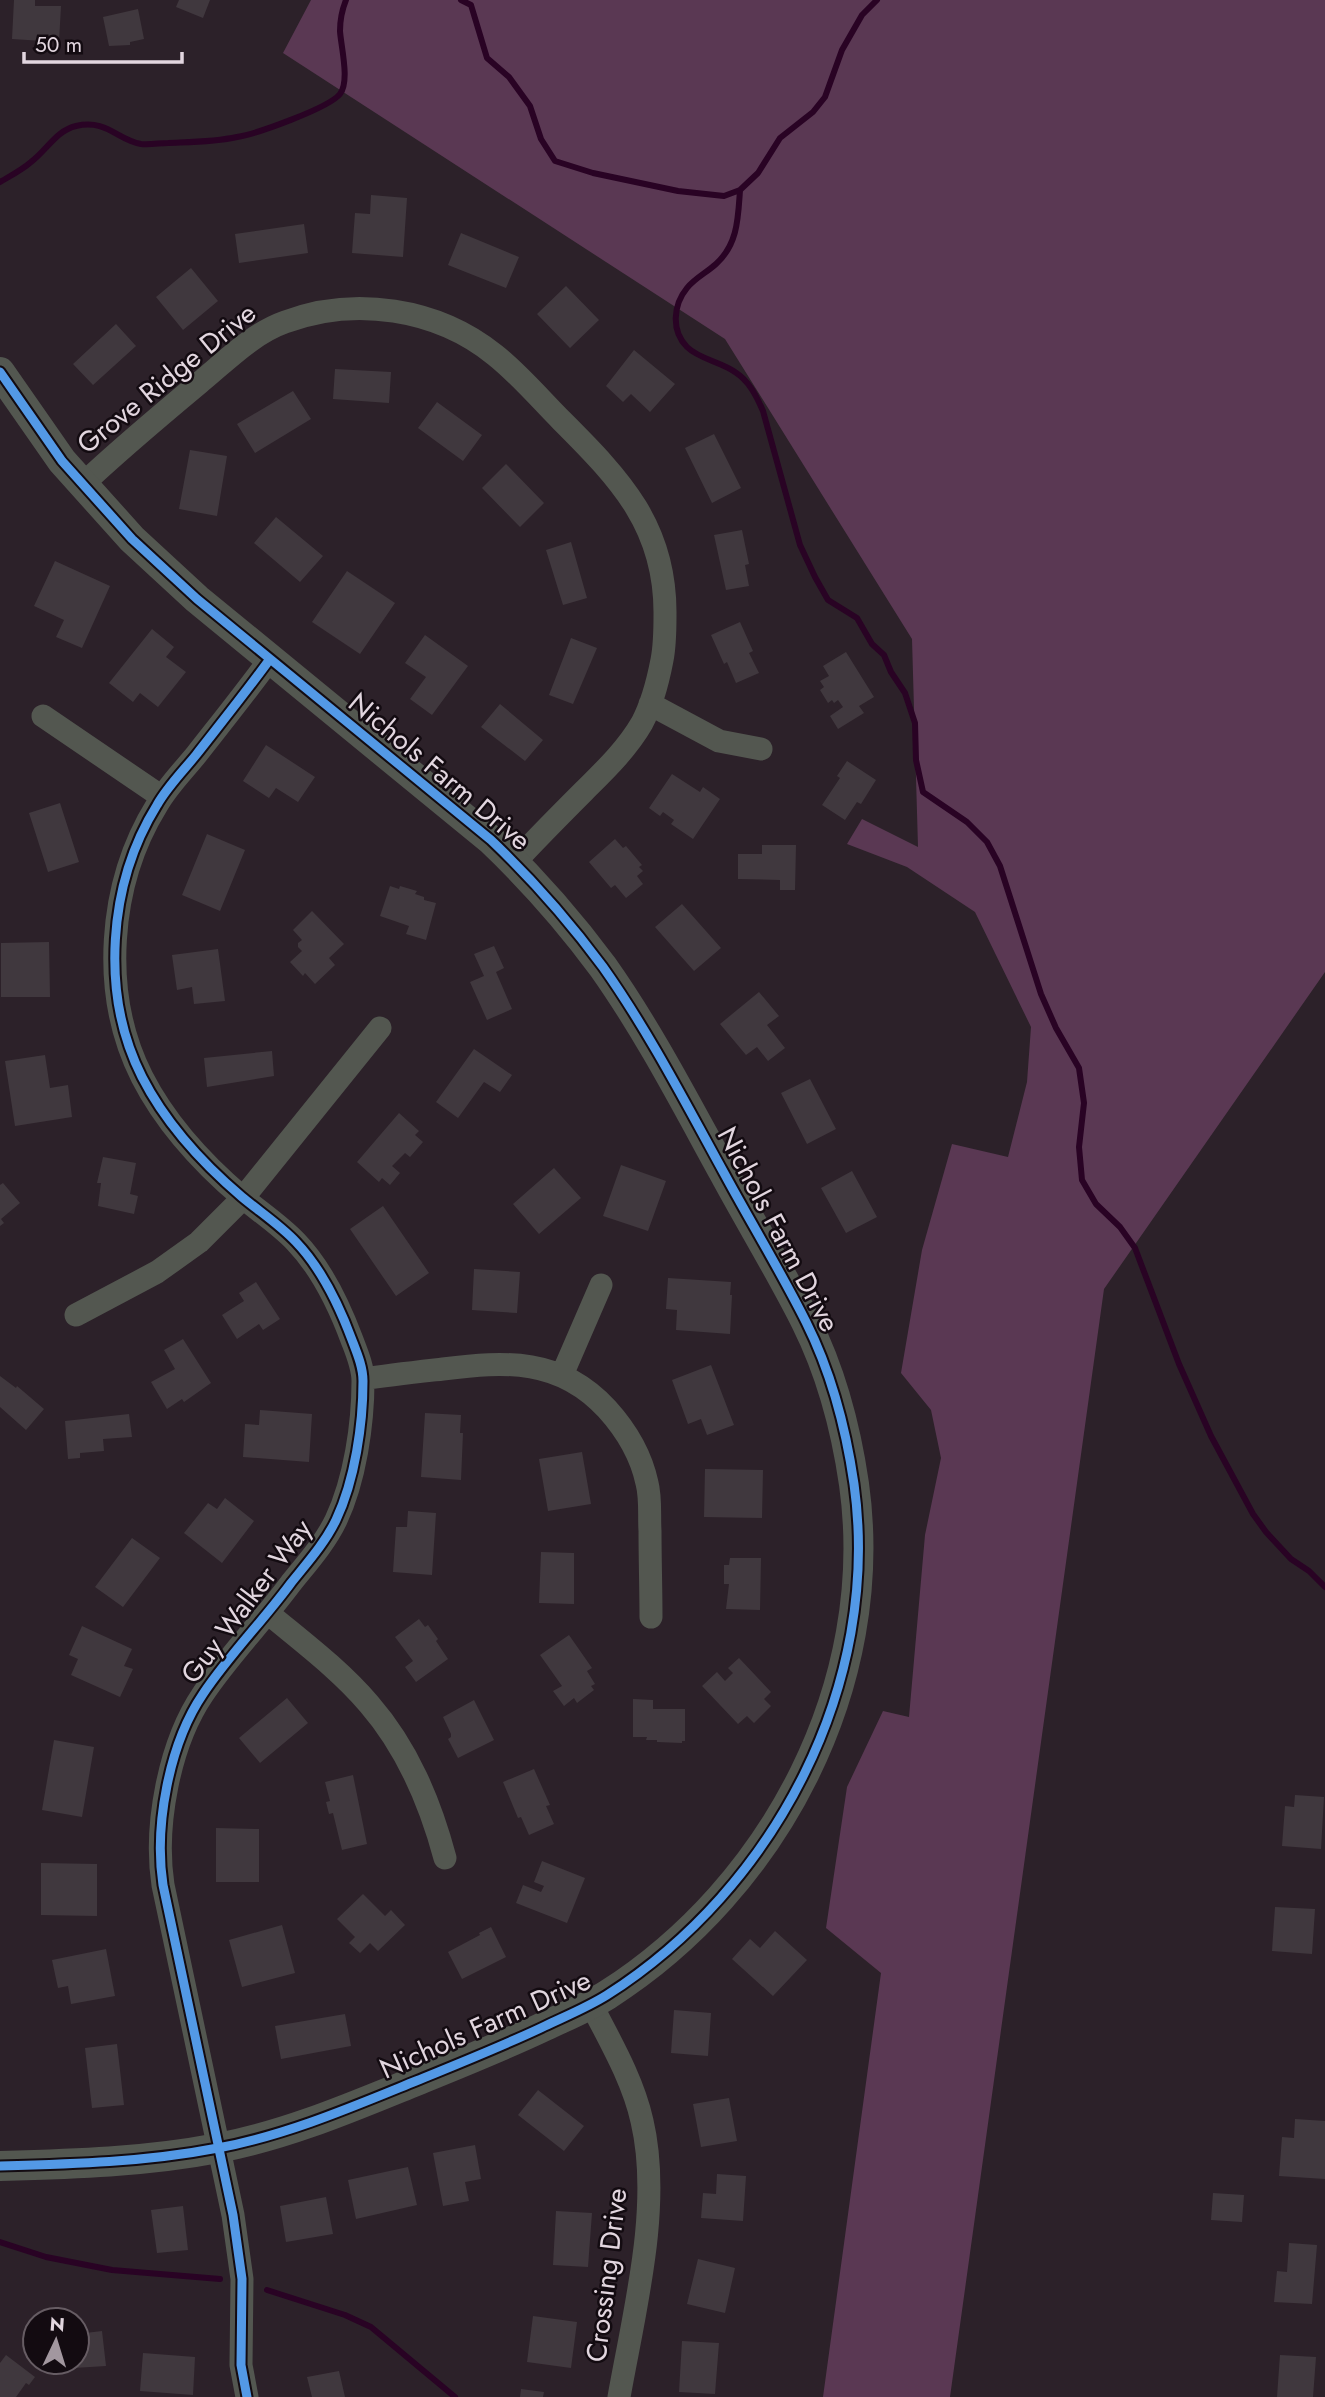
<svg xmlns="http://www.w3.org/2000/svg" width="1325" height="2397" font-family="Jost,sans-serif">
  <rect width="100%" height="100%" fill="#2c2129"/>
  <!-- green -->
  <path fill="#5a3853" d="M311 0H1325V972L1104 1289 950 2397H823L881 1973 826 1928 847 1787 883 1711 909 1717 925 1535 941 1458 931 1410 901 1373 922 1250 952 1144 1008 1157 1027 1082 1031 1027 975 912 907 867 847 844 862 819 918 847 912 639 725 339 283 53Z"/>
  <g fill="none" stroke-linecap="round" stroke-linejoin="round">
    <!-- stream -->
    <path stroke="#290324" stroke-width="6" d="M461 0 471 5 487 58 509 77 530 106 541 139 555 161 593 173 678 191 724 196 740 190 758 173 780 138 813 112 825 97 842 50 862 15 877 0
      M0 182C10 176 22 170 31 162 46 151 57 130 76 126 107 119 117 140 141 144 150 145 160 143 168 143 191 142 215 142 237 137 256 134 329 108 340 94 350 81 341 47 340 31 340 20 342 10 346 0
      M740 190C738 218 738 244 716 264 706 273 695 278 687 288 673 305 671 331 687 347 699 359 721 362 735 372 749 381 756 395 763 411L800 545 815 577 828 600 857 618 872 644 884 655 891 672 905 693 915 723 916 760 923 792 967 822 987 842 1000 866 1041 994 1056 1028 1079 1068 1084 1103 1079 1147 1082 1180 1096 1204 1120 1227 1135 1248 1179 1364 1211 1436 1253 1514 1266 1532 1291 1559 1309 1571 1325 1587
      M0 2242 46 2257 112 2270 220 2279
      M267 2290 345 2315 371 2327 455 2397"/>
  </g>
  <!-- building -->
  <path fill="#40383e" d="M14 0H35V6H61L59 42 12 39Z
    M179 0H210L203 18 176 7Z
    M138 9 144 39 130 42V45L109 46 103 17Z
    M371 195 407 198 403 257 352 253 355 213 370 214Z
    M304 224 308 253 239 263 235 234Z
    M461 233 519 257 506 288 448 265Z
    M191 268 218 301 183 330 156 297Z
    M566 286 599 320 570 348 537 314Z
    M116 324 136 346 93 385 73 364Z
    M634 350 675 384 650 412 631 394 623 402 606 386Z
    M335 369 391 372 389 403 333 399Z
    M293 391 311 419 255 453 237 424Z
    M437 402 482 435 463 461 418 428Z
    M714 434 741 488 712 503 685 448Z
    M190 450 227 456 217 516 179 509Z
    M506 464 544 503 520 527 482 488Z
    M276 517 323 556 300 582 254 543Z
    M742 530 749 564 745 565 749 586 726 590 714 535Z
    M571 542 587 598 563 605 546 550Z
    M55 561 110 586 82 648 56 637 64 620 34 606Z
    M347 571 395 603 360 654 312 622Z
    M740 622 753 651 749 653 759 673 736 683 727 662 724 664 711 635Z
    M152 629 174 647 166 657 186 672 158 707 140 693 133 702 109 683Z
    M425 635 468 666 432 715 410 699 426 677 405 663Z
    M571 638 597 648 573 704 549 695Z
    M846 652 874 697 859 706 864 713 838 729 830 716 843 707 838 700 834 703 832 700 828 703 820 690 824 687 820 681 829 676 823 666Z
    M500 704 543 740 525 761 481 727Z
    M266 745 315 777 298 802 276 788 269 798 243 781Z
    M847 761 876 780 861 804 857 802 845 820 822 805 840 778 837 776Z
    M672 774 700 792 703 787 720 799 693 839 671 824 674 820 663 812 660 816 649 808Z
    M60 803 79 862 48 872 29 813Z
    M207 834 245 850 220 911 182 895Z
    M615 839 623 848 626 846 642 865 639 867 643 871 637 876 643 884 626 898 615 885 611 888 589 862Z
    M762 845H796L795 890H780V880L738 879V854H762Z
    M390 886 399 889 400 886 417 891 415 894 424 897V900L436 903 426 940 406 934 409 926 380 916Z
    M682 904 721 948 694 971 655 927Z
    M312 911 344 944 329 958 335 965 315 984 305 973 303 976 290 962 302 951 298 947V943L302 940 293 930Z
    M49 942 50 997H1V943Z
    M494 946 504 968 496 972 512 1009 487 1020 470 982 484 976 474 954Z
    M218 949 225 1001 194 1004 192 987 177 990 172 955Z
    M759 992 779 1016 767 1025 785 1048 768 1061 757 1047 746 1055 720 1024Z
    M474 1049 512 1075 500 1092 484 1082 458 1118 436 1102Z
    M272 1051 274 1076 207 1087 204 1058Z
    M45 1055 50 1088 68 1085 72 1117 15 1126 5 1061Z
    M810 1079 836 1129 807 1144 781 1093Z
    M399 1113 419 1131 415 1135 423 1142 410 1157 405 1153 392 1166 400 1173 390 1185 382 1178 379 1182 357 1162Z
    M103 1157 136 1163 130 1194 138 1196 134 1214 98 1206 101 1183H97Z
    M621 1165 666 1181 648 1231 603 1216Z
    M554 1168 581 1198 539 1234 513 1204Z
    M852 1171 877 1217 846 1233 821 1188Z
    M3 1183 20 1203 1 1219 4 1223 0 1226V1185Z
    M383 1206 429 1273 396 1296 350 1229Z
    M474 1269 520 1272 517 1313 472 1310Z
    M668 1278 731 1282 730 1295H732L730 1334 676 1330 677 1310 666 1309Z
    M256 1282 280 1319 263 1330 259 1324 237 1339 222 1315 244 1301 239 1293Z
    M183 1339 211 1383 184 1402 182 1399 167 1409 151 1382 175 1369 164 1350Z
    M711 1365 734 1425 707 1435 701 1419 688 1424 672 1380Z
    M0 1376 16 1388 17 1386 44 1409 26 1430 0 1407Z
    M260 1410 312 1414 309 1462 243 1457 245 1424 259 1425Z
    M425 1413 461 1415 460 1433H463L461 1480 421 1477Z
    M129 1414 132 1437 103 1439 104 1451 80 1453V1458L68 1459 65 1421Z
    M582 1452 591 1504 548 1511 539 1459Z
    M705 1469 763 1470 762 1518 704 1517Z
    M225 1498 254 1521 222 1563 184 1533 208 1503 217 1509Z
    M408 1511 436 1513 432 1575 393 1572 396 1527H407Z
    M132 1538 160 1558 123 1607 95 1587Z
    M541 1552 574 1553V1604L539 1603Z
    M730 1558H761L760 1610 726 1609 729 1584H724V1565H729Z
    M419 1619 425 1627 428 1625 438 1639 436 1641 448 1659 416 1682 405 1667 413 1661 395 1637Z
    M82 1626 132 1649 124 1666 133 1669 120 1697 71 1675 78 1659 69 1655Z
    M569 1635 592 1668 587 1671 595 1684 591 1686 594 1690 577 1703 574 1698 564 1706 553 1691 562 1686 540 1655Z
    M739 1658 771 1692 764 1699 771 1706 754 1723 747 1716 738 1724 702 1686 717 1672 725 1681 733 1673 728 1668Z
    M287 1698 308 1723 260 1763 239 1738Z
    M633 1699 653 1700V1709H685V1741H682V1743L657 1742V1740H646L647 1737H633Z
    M474 1700 494 1740 458 1758 448 1739 451 1737V1734L443 1717Z
    M54 1740 94 1747 82 1817 42 1810Z
    M534 1769 550 1805 546 1806 554 1824 529 1835 521 1817 518 1818 503 1782Z
    M353 1775 367 1844 342 1850 333 1813 329 1814 326 1802 330 1801 325 1782Z
    M1295 1795 1324 1797 1321 1849 1282 1846 1285 1806 1294 1807Z
    M216 1828 259 1829V1882H216Z
    M542 1861 585 1878 567 1923 516 1903 523 1885 541 1892 544 1886 534 1882Z
    M41 1863 97 1864V1916L41 1915Z
    M363 1894 385 1916 391 1910 405 1925 378 1951 370 1943 360 1953 349 1943 355 1937 337 1919Z
    M1275 1907 1315 1909 1312 1954 1272 1951Z
    M282 1925 295 1973 242 1987 229 1940Z
    M491 1927 506 1957 462 1979 448 1952 480 1935 479 1933Z
    M775 1931 807 1960 773 1996 732 1959 750 1939 760 1948Z
    M106 1949 115 1996 71 2004 68 1986 58 1988 52 1960Z
    M674 2010 711 2013 708 2056 671 2053Z
    M345 2014 351 2046 281 2059 275 2026Z
    M117 2044 124 2105 92 2108 85 2048Z
    M538 2090 584 2126 564 2151 518 2115Z
    M729 2098 737 2141 701 2147 693 2104Z
    M1295 2119 1325 2121V2179L1279 2176 1282 2137 1294 2138Z
    M475 2145 481 2179 465 2182 469 2201 443 2206 433 2153Z
    M408 2167 417 2205 356 2219 348 2180Z
    M717 2174 746 2176 743 2221 701 2218 703 2193 716 2194Z
    M1213 2193 1244 2195 1242 2222 1211 2220Z
    M326 2197 333 2234 286 2242 280 2206Z
    M183 2206 188 2250 157 2253 151 2210Z
    M556 2211 592 2213 588 2267 553 2265Z
    M1289 2243 1317 2245 1312 2304 1274 2302 1277 2271 1287 2272Z
    M698 2259 735 2268 725 2313 687 2304Z
    M533 2316 577 2322 571 2368 527 2362Z
    M102 2331 106 2366 58 2369V2362H77V2334Z
    M682 2341 719 2343 715 2394 679 2392Z
    M143 2353 195 2357 193 2395 140 2391Z
    M6 2355 35 2377 29 2385 26 2383 16 2397H0V2363Z
    M1280 2355 1316 2357 1313 2397H1277Z
    M339 2371 345 2397H312L307 2377Z
    M521 2389 544 2392 543 2397H520Z"/>
  <g fill="none" stroke-linecap="round" stroke-linejoin="round">
    <!-- minor -->
    <path stroke="#535750" stroke-width="23" d="M82 485C121 448 162 414 204 379 229 358 254 333 285 322 354 296 437 308 495 355 519 374 540 399 562 421 621 480 666 527 665 615 665 630 665 645 662 660 658 681 652 704 642 723 627 749 605 770 584 791 561 814 537 838 515 862
      M650 704 719 741 761 749
      M43 716 162 797
      M76 1315 157 1272 199 1242 243 1198 380 1028
      M562 1375 601 1285
      M363 1379C390 1375 417 1372 443 1369 506 1361 560 1358 607 1409 626 1430 641 1455 647 1483 651 1498 649 1516 650 1531 650 1560 651 1589 651 1617
      M269 1614C304 1643 340 1670 369 1704 408 1749 430 1802 445 1858
      M591 2004C610 2041 633 2080 642 2121 662 2206 634 2312 619 2397
      M247 2397 241 2365 242 2279 233 2215 163 1885C154 1826 169 1744 203 1694 229 1655 263 1621 291 1583 307 1563 325 1543 336 1520 355 1480 363 1424 363 1381 363 1367 357 1353 352 1340 339 1305 322 1269 296 1242 280 1225 260 1212 242 1197 202 1163 166 1124 142 1077 100 994 108 884 157 805 167 787 183 771 196 755 221 723 246 692 270 659"/>
    <!-- tertiary -->
    <path stroke="#535750" stroke-width="30" d="M0 372 62 461 132 539 197 599 491 840C532 879 569 921 603 967 649 1032 686 1104 724 1173 751 1223 781 1272 806 1322 831 1372 846 1429 854 1484 882 1684 775 1888 607 1995 588 2007 566 2016 545 2026 503 2046 460 2063 416 2081 352 2107 287 2135 218 2148 146 2162 73 2164 0 2166"/>
    <!-- cycleway casing -->
    <g stroke="#130b11" stroke-width="13">
      <path id="cycleway" d="M0 372 62 461 132 539 197 599 491 840C532 879 569 921 603 967 649 1032 686 1104 724 1173 751 1223 781 1272 806 1322 831 1372 846 1429 854 1484 882 1684 775 1888 607 1995 588 2007 566 2016 545 2026 503 2046 460 2063 416 2081 352 2107 287 2135 218 2148 146 2162 73 2164 0 2166
        M247 2397 241 2365 242 2279 233 2215 163 1885C154 1826 169 1744 203 1694 229 1655 263 1621 291 1583 307 1563 325 1543 336 1520 355 1480 363 1424 363 1381 363 1367 357 1353 352 1340 339 1305 322 1269 296 1242 280 1225 260 1212 242 1197 202 1163 166 1124 142 1077 100 994 108 884 157 805 167 787 183 771 196 755 221 723 246 692 270 659"/>
    </g>
    <!-- cycleway -->
    <use href="#cycleway" stroke="#5399e6" stroke-width="9"/>
  </g>
  <g text-anchor="middle" stroke-width="5" stroke-linejoin="round" paint-order="stroke">
    <!-- street labels -->
    <g font-size="28" fill="#e2d6df" stroke="#130b11">
      <text transform="translate(166 378) rotate(-39)" y="10">Grove Ridge Drive</text>
      <text transform="translate(440 771) rotate(40)" y="10">Nichols Farm Drive</text>
      <text transform="translate(779 1229) rotate(62)" y="10">Nichols Farm Drive</text>
      <text transform="translate(246 1601) rotate(-53)" y="10">Guy Walker Way</text>
      <text transform="translate(485 2024) rotate(-24)" y="10">Nichols Farm Drive</text>
      <text transform="translate(606 2275) rotate(-83)" y="10">Crossing Drive</text>
    </g>
  </g>
  <!-- north arrow -->
  <g transform="translate(56 2341) rotate(4)"><circle r="33" fill="#130b11" stroke="#665c63" stroke-width="2"/>
  <path d="M0-5L12 26L0 18L-12 26Z" fill="#a2979f"/>
  <text y="-10" font-size="19" font-weight="bold" text-anchor="middle" fill="#e2d6df">N</text>
  </g>
  <!-- scale -->
  <path d="M24 52v10h158v-10" fill="none" stroke="#e2d6df" stroke-width="3.5"/>
  <text x="35" y="52" font-size="21" fill="#e2d6df" stroke="#130b11" stroke-width="5" paint-order="stroke">50 m</text>
</svg>
